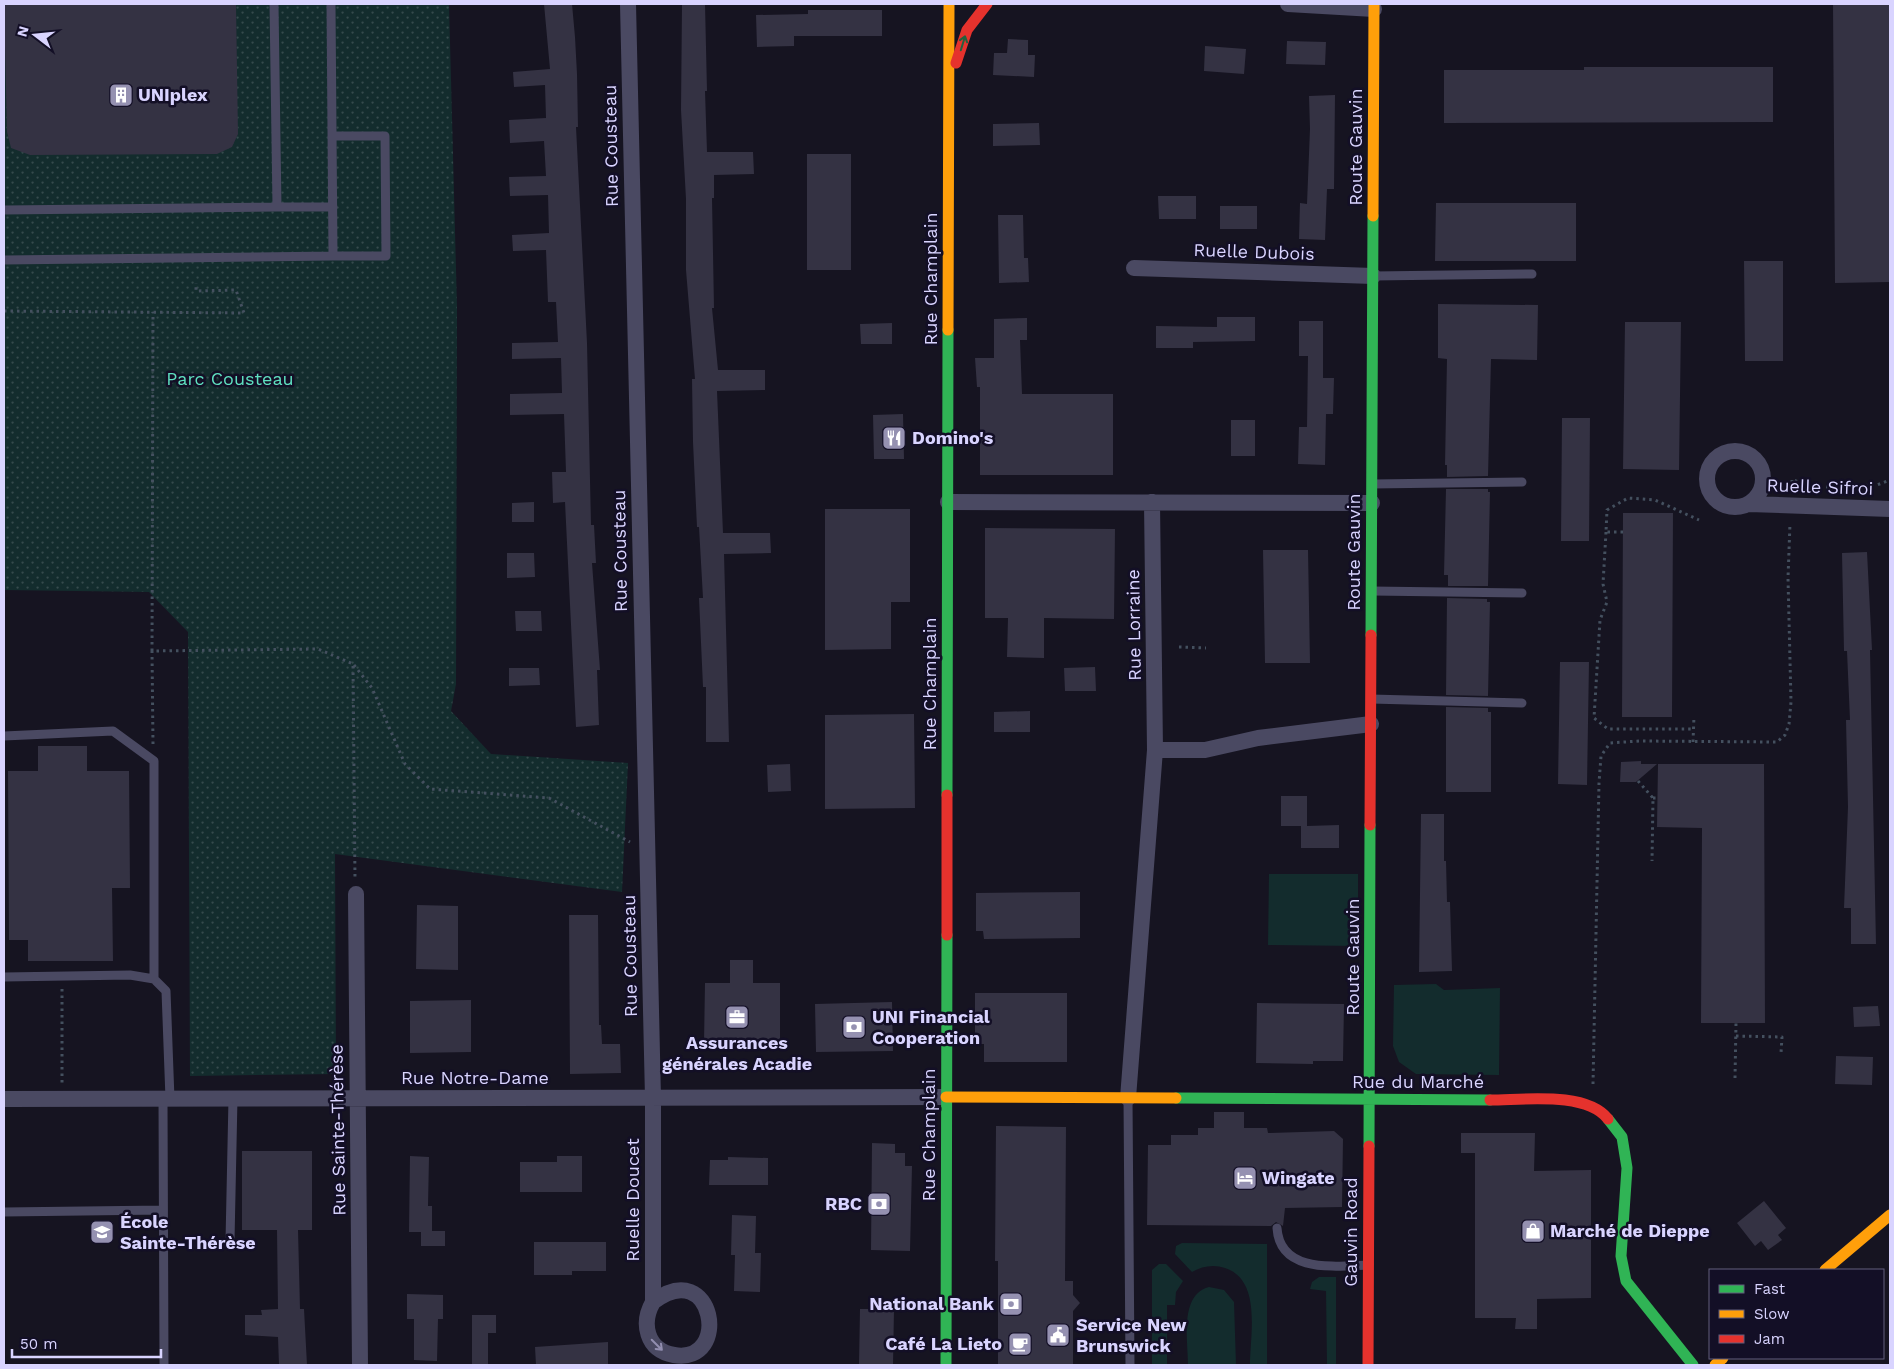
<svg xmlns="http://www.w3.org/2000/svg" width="1894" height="1369" font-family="'Work Sans',sans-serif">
  <defs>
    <pattern id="park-dots" width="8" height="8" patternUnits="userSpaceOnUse" patternTransform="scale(1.25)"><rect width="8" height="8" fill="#132c2d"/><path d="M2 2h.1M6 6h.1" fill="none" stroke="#354a4c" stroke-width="1.8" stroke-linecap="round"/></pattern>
  </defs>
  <rect width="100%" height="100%" fill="#161421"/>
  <!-- green -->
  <path fill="#132c2d" d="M1269 874H1358V946L1268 945Z
    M1436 984 1444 990 1500 988 1499 1075 1416 1074 1399 1062 1393 1046 1394 985Z
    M1182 1243 1267 1244V1365H1250C1250 1335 1262 1280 1225 1268 1214 1264 1202 1266 1192 1272L1175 1254 1176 1246Z
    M1159 1264H1166L1183 1281 1176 1292 1175 1305H1167V1365H1152V1270Z
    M1319 1277H1336V1365H1327L1326 1291 1310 1289 1312 1282Z
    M1209 1287 1224 1290 1234 1302 1236 1365H1188C1188 1341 1179 1295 1209 1287Z"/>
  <!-- park -->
  <path fill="url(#park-dots)" d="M4 4H449L457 307 456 684 451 711 491 754 628 763 622 892 335 854 336 1074 190 1076 188 632 149 592 4 590Z"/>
  <!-- building -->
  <path fill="#343243" d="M4 4H236L238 134 232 147 217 154 30 155 11 148 7 132Z
    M544 4H572L575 37 577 74 578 127H576L587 343 591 525H594L596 563H592L600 670H597L599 725 576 727 565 502 553 503 552 472H566L564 414 510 415V394L562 393 561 358 512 359V343L558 342 556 302H548L546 250 513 251 512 235 549 233 548 195 510 196 509 177 546 176 544 141 510 143 509 120 546 118 545 85 514 87 513 72 550 69Z
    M682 4H705L707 91H705L707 152H753L754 174 714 175V198H712L714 308H712L718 370H765V390L717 391 723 533H770L771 553 724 554 729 742H706V687H703L699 598H703L699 527H697L693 442 692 379H695L686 270V199L681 110Z
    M1833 4H1890V282L1835 283Z
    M808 10H882V36H794V46L757 47 756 15 808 14Z
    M1008 39 1028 40V55H1035L1034 77 993 75 994 53H1007Z
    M1287 41 1326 42 1325 65 1286 64Z
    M1205 46 1246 49 1244 74 1204 71Z
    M1584 67H1773V122L1444 123V70H1584Z
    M1335 95 1334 189H1327L1325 240 1299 239 1300 203 1307 204 1310 129 1309 96Z
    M1039 123 1040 145 993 146V124Z
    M807 154H851V270H807Z
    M1158 196H1196V219H1159Z
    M1436 203H1576V261H1435Z
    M1220 206H1257V229H1220Z
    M998 215H1023L1024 258H1028L1029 282 999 283Z
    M1744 261H1783V361H1745Z
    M1438 304 1538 305 1537 360 1491 359 1488 476 1447 477V465H1445L1447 359 1438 358Z
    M1217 317H1255V341L1193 342V348H1156V326L1217 327Z
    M1027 318V340H1020L1022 394H1113V475H980V387H977L975 358H994V319Z
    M1299 321H1323V378H1334L1333 414H1326L1325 465 1298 464 1299 427H1307L1308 356H1299Z
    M1625 322H1681L1679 470 1623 469Z
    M892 323V344H861L860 324Z
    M903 414 904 459H874L873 415Z
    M1562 418H1590L1589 541H1561Z
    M1231 420H1255V456H1231Z
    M1446 489H1488V492H1490L1488 586H1448V575H1444Z
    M534 502V522H512V503Z
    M825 509H910V602H891V649L825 650Z
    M1623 513H1673L1672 717H1622Z
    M985 528 1115 529 1114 619 1044 618V658L1007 657 1008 618H985Z
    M1263 550H1308L1310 663H1265Z
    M1867 552 1872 650H1870L1876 944H1851V908H1844L1848 807 1846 720H1850L1847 651H1844L1842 553Z
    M507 553H534L535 577 507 578Z
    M1447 598 1487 599V602H1490L1488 696 1446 695Z
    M515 611H541L542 631H516Z
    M1560 662H1589L1587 785 1558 784Z
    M1095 667 1096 691H1065L1064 668Z
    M509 668H539L540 685 509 686Z
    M1446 707 1488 708V712H1491V792H1446Z
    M1030 711V732H994V712Z
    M914 714 915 808 825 809V715Z
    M38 746H87V771H129L130 888H112L113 961H28V940H9L8 771H38Z
    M1641 761V764H1657L1636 782H1620L1621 762Z
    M790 764 791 791 768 792 767 765Z
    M1658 764H1764L1765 1023H1701L1702 828 1657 827Z
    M1281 796H1307V826L1339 825V848H1301V826H1281Z
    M1421 814H1444V861H1446L1447 902H1450L1452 971 1419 972Z
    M1080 892V938L984 939 983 931H976V893Z
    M417 905 458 906V970L416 969Z
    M569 915H598L599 1025H601L602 1044H620L621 1073 570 1074Z
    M730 960H753V983H780V1043H704L705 983H730Z
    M975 993H1067V1062H984V1044H975Z
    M471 1000V1052L410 1053V1001Z
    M892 1002 893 1051 816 1052 815 1004Z
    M1257 1003 1344 1004 1343 1061H1313V1064L1256 1063Z
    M1878 1006 1880 1026 1854 1027 1853 1007Z
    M1836 1056 1873 1057 1872 1085 1835 1084Z
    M1214 1112H1244V1128H1267L1268 1133 1334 1131 1343 1139 1342 1207 1285 1208 1283 1226 1276 1222 1271 1226 1147 1225 1148 1145H1171V1135H1198V1128H1214Z
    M996 1126 1066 1127 1065 1281H1073V1295L1080 1303 1073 1311V1365H998V1261H995Z
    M1461 1133H1535L1534 1171 1591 1170V1298L1537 1299V1329H1515L1516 1318H1475V1153H1461Z
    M872 1143 895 1144V1153H905V1166H912L910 1251 871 1250Z
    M242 1151H312V1230H298L300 1309H304L307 1365H279L278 1337 245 1335V1315H262L261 1310 278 1309 277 1230H242Z
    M410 1156 429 1157 428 1206H432V1231H445V1246H421V1232H409Z
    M557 1156H582V1192H520V1162H557Z
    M728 1157 768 1158V1185H709L710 1160H728Z
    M1764 1201 1786 1228 1778 1235 1782 1240 1768 1250 1761 1241 1755 1246 1737 1223Z
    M732 1215 756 1216 755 1253H761L760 1292 734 1291 735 1255H731Z
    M534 1242H606V1271H572V1275H534Z
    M407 1294 443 1295V1319H438L437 1361 414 1360V1319H407Z
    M860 1309H894L893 1365H859Z
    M472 1315H496V1333H488V1365H472Z
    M608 1342V1365H536L535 1347Z"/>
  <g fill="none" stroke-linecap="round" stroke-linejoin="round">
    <!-- path -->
    <path stroke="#44505f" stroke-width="3" stroke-dasharray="2.5 4" stroke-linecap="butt" d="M4 311 244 313 236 290 196 291V283
      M1826 487 1877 485 1890 480
      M1792 489V479L1809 487
      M1606 532 1603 584 1607 602 1600 620 1594 718 1608 729H1693
      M1623 532H1606L1607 510 1628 498 1655 500 1699 520
      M1179 647 1206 648
      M152 651 153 312
      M354 665 372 688 405 764 430 789 549 798 630 842
      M1693 742 1694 716
      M153 744 152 651 318 649 353 664 355 879
      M1638 781 1653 798 1652 861
      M1653 798H1658
      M62 989V1083
      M1736 1036 1782 1037 1781 1053
      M1735 1078 1736 1023
      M1593 1084 1599 783 1601 756 1610 743 1639 741 1777 742 1785 735 1789 724 1791 702 1788 578 1790 523"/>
    <!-- lane -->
    <path stroke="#4a4962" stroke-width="9" d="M332 136H385L386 256H333
      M277 207H333
      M4 210 277 207 274 4
      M4 260 333 256 331 4
      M1373 276 1532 274
      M1372 484 1522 482
      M1372 591 1522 593
      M1371 699 1522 703
      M4 736 113 731 154 761V979
      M4 977 130 975 154 979 166 991 170 1099
      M163 1099 164 1365
      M1128 1099 1130 1365
      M4 1212 163 1210
      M1277 1228C1280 1274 1336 1266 1369 1265
      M230 1241 233 1098"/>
    <!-- street -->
    <path stroke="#4a4962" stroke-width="16" d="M628 4 653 1098V1302C641 1323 646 1350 674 1355 732 1365 714 1255 653 1302
      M1288 4 1374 9
      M1134 268 1373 276
      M1707 479a28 28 0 1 1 56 0a28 28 0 1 1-56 0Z
      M948 502 1372 503
      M1152 502 1155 750H1205L1258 738 1371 724
      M1749 504 1890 509
      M356 894 360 1365
      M1128 1098 1155 750
      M4 1099 946 1097"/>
    <!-- fast -->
    <path stroke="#30b455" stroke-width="11" d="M1371 635 1373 216
      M947 795 948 330
      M1176 1098 1490 1100
      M1608 1119 1622 1137 1627 1168 1621 1256 1626 1281 1693 1365
      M1369 1146 1370 825
      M946 1365 947 935"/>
    <!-- slow -->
    <path stroke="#ff9f0a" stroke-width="11" d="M1373 216 1374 4
      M948 330 949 4
      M946 1097 1176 1098
      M1825 1270 1890 1215
      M1715 1365 1723 1358"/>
    <!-- jam -->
    <path stroke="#e5322d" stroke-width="11" d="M956 63 967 30 987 4
      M1370 825 1371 635
      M947 935V795
      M1490 1100C1523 1100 1586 1091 1608 1119
      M1368 1365 1369 1146"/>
  </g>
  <!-- one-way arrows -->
  <defs><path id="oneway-shaft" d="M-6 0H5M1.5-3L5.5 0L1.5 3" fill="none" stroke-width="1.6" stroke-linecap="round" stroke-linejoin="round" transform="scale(1.25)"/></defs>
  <use stroke="#22623e" href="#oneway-shaft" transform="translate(963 43) rotate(-73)"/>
  <use stroke="#928eb0" href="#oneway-shaft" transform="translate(657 1345) rotate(45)"/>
  <!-- icons -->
  <defs>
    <g id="building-square" transform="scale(1.25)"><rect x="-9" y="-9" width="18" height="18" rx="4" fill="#9591b1" stroke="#130f26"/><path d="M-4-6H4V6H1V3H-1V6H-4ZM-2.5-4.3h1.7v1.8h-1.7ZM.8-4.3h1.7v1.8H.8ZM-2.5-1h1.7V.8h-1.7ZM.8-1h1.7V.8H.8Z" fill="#fff"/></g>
    <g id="restaurant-square" transform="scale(1.25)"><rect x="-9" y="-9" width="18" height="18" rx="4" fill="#9591b1" stroke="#130f26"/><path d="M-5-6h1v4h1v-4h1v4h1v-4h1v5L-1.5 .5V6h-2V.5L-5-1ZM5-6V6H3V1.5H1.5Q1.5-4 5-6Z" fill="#fff"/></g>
    <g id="office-square" transform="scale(1.25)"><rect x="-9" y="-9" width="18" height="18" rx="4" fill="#9591b1" stroke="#130f26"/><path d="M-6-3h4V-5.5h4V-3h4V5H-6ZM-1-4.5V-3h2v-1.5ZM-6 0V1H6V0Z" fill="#fff"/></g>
    <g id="bank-square" transform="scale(1.25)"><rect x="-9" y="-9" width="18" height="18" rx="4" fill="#9591b1" stroke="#130f26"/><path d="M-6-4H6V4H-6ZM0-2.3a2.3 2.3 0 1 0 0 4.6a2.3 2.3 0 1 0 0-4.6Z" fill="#fff"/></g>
    <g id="hotel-square" transform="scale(1.25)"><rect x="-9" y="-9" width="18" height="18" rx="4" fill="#9591b1" stroke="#130f26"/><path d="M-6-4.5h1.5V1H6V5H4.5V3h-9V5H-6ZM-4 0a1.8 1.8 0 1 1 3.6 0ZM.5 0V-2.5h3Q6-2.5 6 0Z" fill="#fff"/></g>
    <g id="shop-square" transform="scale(1.25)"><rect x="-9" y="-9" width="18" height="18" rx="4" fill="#9591b1" stroke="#130f26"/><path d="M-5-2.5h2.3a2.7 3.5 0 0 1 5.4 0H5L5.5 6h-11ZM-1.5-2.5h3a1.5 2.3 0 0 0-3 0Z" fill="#fff"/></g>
    <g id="school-square" transform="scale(1.25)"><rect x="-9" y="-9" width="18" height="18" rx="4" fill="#9591b1" stroke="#130f26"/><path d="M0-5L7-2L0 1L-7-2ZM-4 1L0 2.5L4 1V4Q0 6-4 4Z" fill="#fff"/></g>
    <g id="civic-square" transform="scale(1.25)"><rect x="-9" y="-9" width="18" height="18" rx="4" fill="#9591b1" stroke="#130f26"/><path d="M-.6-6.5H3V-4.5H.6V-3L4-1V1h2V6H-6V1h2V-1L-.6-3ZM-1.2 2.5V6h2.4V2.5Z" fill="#fff"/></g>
    <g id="cafe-square" transform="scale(1.25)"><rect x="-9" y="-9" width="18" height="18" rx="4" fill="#9591b1" stroke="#130f26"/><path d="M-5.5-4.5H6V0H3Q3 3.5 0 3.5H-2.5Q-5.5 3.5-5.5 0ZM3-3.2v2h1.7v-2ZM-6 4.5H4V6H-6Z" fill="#fff"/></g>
  </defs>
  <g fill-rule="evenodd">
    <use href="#building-square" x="121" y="95"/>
    <use href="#restaurant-square" x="894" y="438"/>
    <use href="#office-square" x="737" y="1017"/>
    <use href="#bank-square" x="854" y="1027"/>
    <use href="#hotel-square" x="1245" y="1178"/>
    <use href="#bank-square" x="879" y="1204"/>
    <use href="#shop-square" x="1533" y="1231"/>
    <use href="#school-square" x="102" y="1232"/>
    <use href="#bank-square" x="1011" y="1304"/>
    <use href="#civic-square" x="1058" y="1335"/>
    <use href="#cafe-square" x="1020" y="1344"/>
  </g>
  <g text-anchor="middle" stroke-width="5" stroke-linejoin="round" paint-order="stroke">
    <!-- poi labels -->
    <g font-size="18" font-weight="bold" fill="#d9d4ff" stroke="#130f26" text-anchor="start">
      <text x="138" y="101">UNIplex</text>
      <text x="912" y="444">Domino's</text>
      <text x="872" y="1023">UNI Financial<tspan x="872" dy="21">Cooperation</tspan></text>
      <text x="737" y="1049" text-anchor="middle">Assurances<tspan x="737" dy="21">générales Acadie</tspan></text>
      <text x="1262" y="1184">Wingate</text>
      <text x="862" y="1210" text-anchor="end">RBC</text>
      <text x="120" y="1228">École<tspan x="120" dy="21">Sainte-Thérèse</tspan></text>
      <text x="1550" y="1237">Marché de Dieppe</text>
      <text x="994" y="1310" text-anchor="end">National Bank</text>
      <text x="1076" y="1331">Service New<tspan x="1076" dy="21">Brunswick</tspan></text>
      <text x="1002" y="1350" text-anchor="end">Café La Lieto</text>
    </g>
    <!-- street labels -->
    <g font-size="18" fill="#d9d4ff" stroke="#130f26">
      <text transform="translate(611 146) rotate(-91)" y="6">Rue Cousteau</text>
      <text transform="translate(1356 147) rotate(-90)" y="6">Route Gauvin</text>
      <text transform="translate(1254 252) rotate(2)" y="6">Ruelle Dubois</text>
      <text transform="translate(931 279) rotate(-90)" y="6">Rue Champlain</text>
      <text transform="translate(1820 487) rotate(2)" y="6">Ruelle Sifroi</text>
      <text transform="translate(620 551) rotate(-91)" y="6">Rue Cousteau</text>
      <text transform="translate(1354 552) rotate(-90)" y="6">Route Gauvin</text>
      <text transform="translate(1134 625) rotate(-91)" y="6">Rue Lorraine</text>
      <text transform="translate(930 684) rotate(-90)" y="6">Rue Champlain</text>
      <text transform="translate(630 956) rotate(-91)" y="6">Rue Cousteau</text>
      <text transform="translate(1353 957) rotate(-90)" y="6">Route Gauvin</text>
      <text x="475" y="1084">Rue Notre-Dame</text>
      <text x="1418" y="1088">Rue du Marché</text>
      <text transform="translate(338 1130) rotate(-91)" y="6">Rue Sainte-Thérèse</text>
      <text transform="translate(929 1135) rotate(-90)" y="6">Rue Champlain</text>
      <text transform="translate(633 1200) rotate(-90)" y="6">Ruelle Doucet</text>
      <text transform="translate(1351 1232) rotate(-90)" y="6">Gauvin Road</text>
    </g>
    <!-- park labels -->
    <g font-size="18" fill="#5fe0c0" stroke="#130f26">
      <text x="230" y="385">Parc Cousteau</text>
    </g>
  </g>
  <!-- border -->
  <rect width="1894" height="1369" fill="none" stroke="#d9d4ff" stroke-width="10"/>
  <!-- legend -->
  <rect x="1709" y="1269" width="175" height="90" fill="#130f26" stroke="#625e7d"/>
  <rect x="1719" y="1285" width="25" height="8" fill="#30b455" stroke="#625e7d"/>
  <text x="1754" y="1294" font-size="15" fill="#d9d4ff">Fast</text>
  <rect x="1719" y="1310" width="25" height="8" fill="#ff9f0a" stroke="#625e7d"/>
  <text x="1754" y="1319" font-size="15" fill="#d9d4ff">Slow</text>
  <rect x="1719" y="1335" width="25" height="8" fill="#e5322d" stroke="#625e7d"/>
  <text x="1754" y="1344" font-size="15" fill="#d9d4ff">Jam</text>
  <!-- north arrow -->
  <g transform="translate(35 35) rotate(286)" stroke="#130f26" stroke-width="4" paint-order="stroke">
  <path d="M0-4L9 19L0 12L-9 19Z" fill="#d9d4ff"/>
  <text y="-8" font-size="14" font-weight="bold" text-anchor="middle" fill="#d9d4ff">N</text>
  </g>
  <!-- scale -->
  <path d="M12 1349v8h149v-8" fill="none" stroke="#d9d4ff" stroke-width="2.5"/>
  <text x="20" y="1349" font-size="15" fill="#d9d4ff" stroke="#130f26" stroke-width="4" paint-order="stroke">50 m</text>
</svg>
